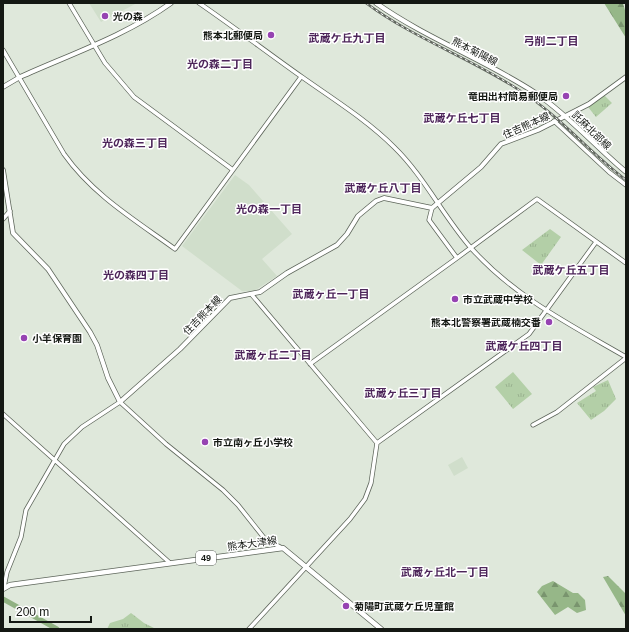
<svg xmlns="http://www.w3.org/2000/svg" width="629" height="632" font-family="Arial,'Noto Sans JP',sans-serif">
  <defs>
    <pattern id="forest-firs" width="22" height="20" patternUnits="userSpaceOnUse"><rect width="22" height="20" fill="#96b788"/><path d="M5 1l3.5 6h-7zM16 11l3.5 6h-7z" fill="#79946e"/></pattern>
    <pattern id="park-tufts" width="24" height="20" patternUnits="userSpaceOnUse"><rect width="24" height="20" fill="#b3cfa7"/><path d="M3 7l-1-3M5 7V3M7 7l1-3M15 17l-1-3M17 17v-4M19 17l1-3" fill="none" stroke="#99b18f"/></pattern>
  </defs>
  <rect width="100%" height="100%" fill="#dfe8db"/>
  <!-- built -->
  <path fill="#d0decb" d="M89 3H137L101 22Z
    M235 175 249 185 292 234 262 259 277 276 254 291H242L182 246Z
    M462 457 468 468 454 476 448 465Z"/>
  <!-- forest -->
  <path fill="url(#forest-firs)" d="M604 3H623L626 14V38Z
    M608 576 626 594V616L603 577Z
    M553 581 573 593H578L585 600 586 610 577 613 568 607 555 615 537 592 542 586Z"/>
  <!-- park -->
  <path fill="url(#park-tufts)" d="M603 94 612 103 596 117 588 107Z
    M550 229 561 237 541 265 522 250Z
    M513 372 532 394 513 409 495 387Z
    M608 380 616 399 604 411 591 420 577 403 596 391 593 387Z
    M131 613 144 623 156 629H107L110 623 123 619Z"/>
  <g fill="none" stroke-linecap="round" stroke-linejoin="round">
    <!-- river -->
    <path stroke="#90b182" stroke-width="5" d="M3 599 57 629"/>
    <!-- tertiary casing -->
    <g stroke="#5e665b" stroke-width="5">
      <path id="tertiary" d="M69 3 105 63 134 97 233 170
        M199 3C234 27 268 53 302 77 333 99 367 120 394 147 424 176 443 216 471 248 515 297 569 324 626 357
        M3 50 64 154C93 195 135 220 175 249L301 77
        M554 121 609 172 626 185
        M3 219 10 211
        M457 258 537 199 626 263
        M252 295 377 443
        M310 364 457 258 429 220 432 208
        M3 414 170 563
        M533 425 557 412 626 358
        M4 587 7 572 21 537 26 510 64 444 82 427 120 402 166 444 223 490 238 505 265 539 282 548
        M249 629 350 519 365 499 371 483 377 443 529 334 596 242"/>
    </g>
    <!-- secondary casing -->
    <g stroke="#5e665b" stroke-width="5.5">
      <path id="secondary" d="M376 3C427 39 486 60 537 94 568 115 597 148 626 172
        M3 87 20 77C71 54 125 36 171 3
        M3 170 13 233 48 269 90 332 97 345 108 378 120 402 180 349 230 298 260 292 287 273 337 245 347 234 358 216 376 201 384 198 432 208 481 167 501 144 538 130 589 104 626 77"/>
    </g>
    <!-- primary casing -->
    <g stroke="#5e665b" stroke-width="6">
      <path id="primary" d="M3 589 10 585 283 548 381 629"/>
    </g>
    <!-- tertiary -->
    <use href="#tertiary" stroke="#fff" stroke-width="3.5"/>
    <!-- secondary -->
    <use href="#secondary" stroke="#fff" stroke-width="4"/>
    <!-- primary -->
    <use href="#primary" stroke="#fff" stroke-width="4.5"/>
    <!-- rail casing -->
    <g stroke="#60665e" stroke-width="2.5">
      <path id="rail" d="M366 3C413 38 470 58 519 90 559 115 589 152 626 180"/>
    </g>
    <!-- rail -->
    <use href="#rail" stroke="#fff" stroke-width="1" stroke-dasharray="3" stroke-linecap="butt"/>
  </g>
  <!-- markers -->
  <g fill="#9643b2" stroke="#fff" stroke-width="1.5">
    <circle cx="105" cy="16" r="4"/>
    <circle cx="271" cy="35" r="4"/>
    <circle cx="566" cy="96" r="4"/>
    <circle cx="455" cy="299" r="4"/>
    <circle cx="549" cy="322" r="4"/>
    <circle cx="24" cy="338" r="4"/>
    <circle cx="205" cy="442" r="4"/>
    <circle cx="346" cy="606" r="4"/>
  </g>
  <g text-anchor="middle" stroke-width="3" stroke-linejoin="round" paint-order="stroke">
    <!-- shield labels -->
    <rect fill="#fff" stroke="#5a5d5a" stroke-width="1" x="196" y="551" width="20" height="14" rx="3"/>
    <g font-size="9" font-weight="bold" fill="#141813">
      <text x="206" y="561">49</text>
    </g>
    <!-- poi labels -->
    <g font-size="10" font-weight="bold" fill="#141813" stroke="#fff" text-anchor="start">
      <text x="113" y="20">光の森</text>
      <text x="263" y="39" text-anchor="end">熊本北郵便局</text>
      <text x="558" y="100" text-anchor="end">竜田出村簡易郵便局</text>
      <text x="463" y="303">市立武蔵中学校</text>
      <text x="541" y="326" text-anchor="end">熊本北警察署武蔵楠交番</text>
      <text x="32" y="342">小羊保育園</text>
      <text x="213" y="446">市立南ヶ丘小学校</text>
      <text x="354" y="610">菊陽町武蔵ケ丘児童館</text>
    </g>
    <!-- street labels -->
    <g font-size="10" fill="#141813" stroke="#fff">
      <text transform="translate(475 51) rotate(27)" y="4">熊本菊陽線</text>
      <text transform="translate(526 125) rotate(-24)" y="4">住吉熊本線</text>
      <text transform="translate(592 130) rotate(44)" y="4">託麻北部線</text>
      <text transform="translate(202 315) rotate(-46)" y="4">住吉熊本線</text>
      <text transform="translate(252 543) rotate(-8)" y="4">熊本大津線</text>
    </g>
    <!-- neighbourhood labels -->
    <g font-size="11" font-weight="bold" fill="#4d255a" stroke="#fff">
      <text x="347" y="42">武蔵ケ丘九丁目</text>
      <text x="551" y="45">弓削二丁目</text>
      <text x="220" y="68">光の森二丁目</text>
      <text x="462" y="122">武蔵ケ丘七丁目</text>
      <text x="135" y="147">光の森三丁目</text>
      <text x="383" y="192">武蔵ケ丘八丁目</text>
      <text x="269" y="213">光の森一丁目</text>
      <text x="571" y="274">武蔵ケ丘五丁目</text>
      <text x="136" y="279">光の森四丁目</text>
      <text x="331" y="298">武蔵ヶ丘一丁目</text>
      <text x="524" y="350">武蔵ケ丘四丁目</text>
      <text x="273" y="359">武蔵ヶ丘二丁目</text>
      <text x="403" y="397">武蔵ヶ丘三丁目</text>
      <text x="445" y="576">武蔵ヶ丘北一丁目</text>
    </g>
  </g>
  <!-- border -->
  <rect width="629" height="632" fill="none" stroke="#141813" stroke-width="8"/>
  <!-- scale -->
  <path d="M10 616v6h81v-6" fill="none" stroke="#141813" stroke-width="2"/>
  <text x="16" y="616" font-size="12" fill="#141813" stroke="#ffffff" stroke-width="3" paint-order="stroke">200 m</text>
</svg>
